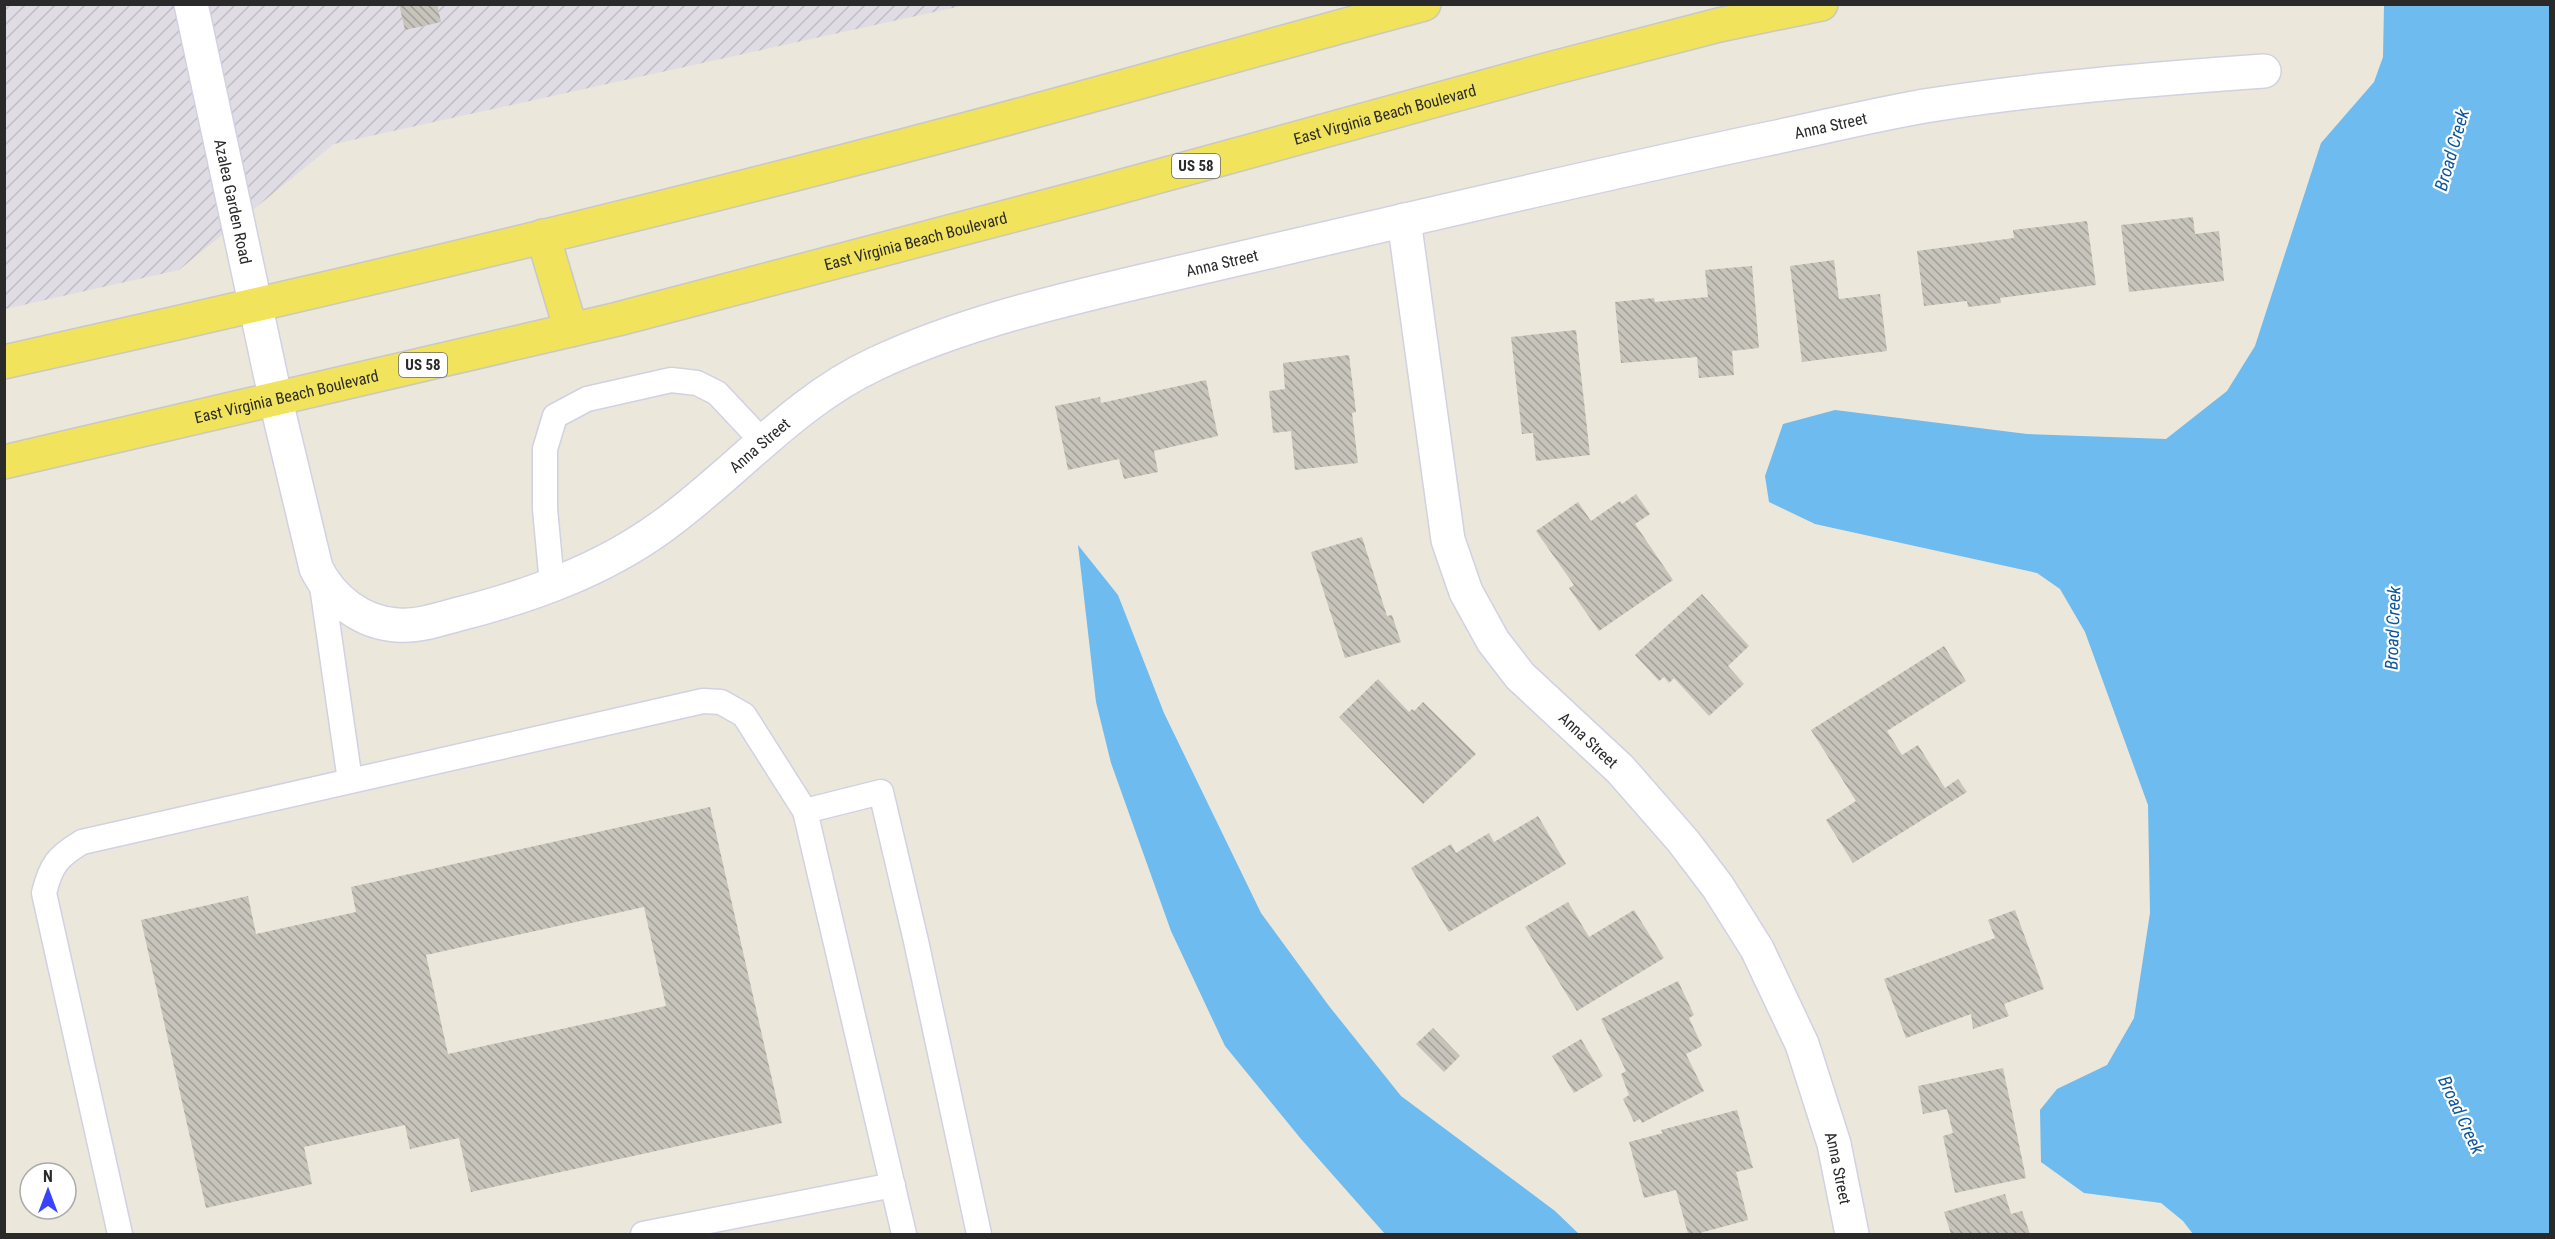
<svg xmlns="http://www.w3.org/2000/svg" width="2555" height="1239" font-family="'Roboto Condensed',sans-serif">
  <defs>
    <pattern id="industrial-furrows" width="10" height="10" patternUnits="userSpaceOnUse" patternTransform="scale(1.5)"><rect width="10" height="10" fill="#dfdce4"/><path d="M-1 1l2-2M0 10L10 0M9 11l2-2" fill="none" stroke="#c0bdc4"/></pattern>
    <pattern id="building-back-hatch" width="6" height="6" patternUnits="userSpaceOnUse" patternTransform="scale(1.5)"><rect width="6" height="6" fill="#c7c4bb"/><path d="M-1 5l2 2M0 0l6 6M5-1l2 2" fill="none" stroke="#a29f98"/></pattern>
  </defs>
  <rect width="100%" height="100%" fill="#ece7db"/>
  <!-- industrial -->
  <path fill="url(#industrial-furrows)" d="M4 5H966L334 144 179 270 5 309Z"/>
  <!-- water -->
  <path fill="#6dbbef" d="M2384 5H2550V1234H2193L2183 1221 2161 1203 2084 1193 2041 1162 2040 1110 2057 1089 2107 1065 2134 1018 2150 913 2148 805 2085 632 2060 589 2037 573 1815 524 1769 502 1765 476 1783 424 1835 410 2027 434 2166 439 2227 391 2255 346 2321 143 2374 82 2383 57Z
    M1078 545 1118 595 1164 713 1261 913 1329 1006 1401 1096 1555 1211 1579 1234H1385L1301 1139 1225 1046 1171 931 1111 763 1096 702Z"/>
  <!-- building -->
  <path fill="url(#building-back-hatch)" fill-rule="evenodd" d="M399 4H437L441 22 405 30Z
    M2193 217 2195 234 2219 231 2224 281 2129 292 2121 225Z
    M2087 221 2096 285 2000 298 2001 303 1968 307 1967 301 1924 306 1917 251 2014 238 2013 230Z
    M1834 260 1839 299 1880 294 1887 351 1802 362 1790 266Z
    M1752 266 1759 348 1732 351 1734 375 1699 378 1697 357 1621 363 1615 302 1654 298 1655 302 1708 297 1705 270Z
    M1576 330 1590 455 1536 461 1533 433 1522 434 1511 337Z
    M1349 355 1356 412 1352 413 1358 463 1295 470 1291 431 1273 433 1269 391 1285 389 1283 363Z
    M1206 380 1218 436 1154 451 1158 472 1124 479 1119 459 1068 470 1055 406 1100 397 1101 403Z
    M1636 494 1650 514 1635 524 1673 580 1599 631 1569 588 1574 585 1536 531 1578 502 1591 521 1620 501 1622 504Z
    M1362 537 1387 616 1392 615 1401 642 1345 658 1311 552Z
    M1702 594 1749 646 1728 666 1744 684 1709 716 1674 678 1669 683 1664 677 1659 681 1635 655Z
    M1944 646 1966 681 1887 731 1902 755 1918 745 1945 788 1958 779 1967 792 1853 863 1826 820 1856 801 1811 730Z
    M1378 679 1409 712 1412 709 1414 711 1423 702 1476 754 1423 804 1339 717Z
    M710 807 782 1123 471 1192 459 1138 410 1149 405 1125 304 1147 312 1184 206 1208 141 920 248 896 256 934 356 912 351 887ZM644 907 666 1006 448 1054 426 955Z
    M1538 816 1566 864 1449 932 1411 868 1451 844 1456 853 1489 833 1494 842Z
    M1568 902 1589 937 1634 910 1664 958 1577 1011 1525 927Z
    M2015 910 2044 989 2004 1004 2009 1016 1973 1029 1971 1014 1906 1038 1884 979 1995 938 1988 920Z
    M1678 981 1694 1015 1689 1018 1702 1046 1686 1054 1704 1091 1642 1123 1640 1119 1634 1122 1623 1099 1629 1095 1621 1074 1626 1071 1601 1019Z
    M1433 1028 1460 1056 1444 1072 1416 1044Z
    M1581 1039 1603 1076 1574 1093 1552 1056Z
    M2003 1068 2026 1178 1955 1193 1943 1136 1953 1133 1947 1109 1923 1114 1918 1086Z
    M1737 1110 1753 1168 1736 1172 1748 1220 1696 1234H1688L1676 1190 1644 1198 1629 1142 1663 1133 1661 1130Z
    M2005 1194 2011 1214 2022 1211 2030 1234H1951L1944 1212Z"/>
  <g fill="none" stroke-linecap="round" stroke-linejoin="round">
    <!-- service casing -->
    <g stroke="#d1d1e3" stroke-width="27">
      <path id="service" d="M321 579 350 781
        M552 584 545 509V449L555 416 587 399 671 380 697 383 717 393 763 442
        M805 811 881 792 916 941 979 1234
        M120 1234 44 893C51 865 57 857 82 842L703 701 721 702 744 715 805 811 904 1234
        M643 1234 893 1185"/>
    </g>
    <!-- minor casing -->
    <g stroke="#d1d1e3" stroke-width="36">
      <g id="minor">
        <path id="s1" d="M1404 220 1448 540 1466 592 1493 641 1520 676 1620 769 1683 841 1718 887 1757 949 1802 1044 1834 1144 1852 1234"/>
        <path id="s2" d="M276 401 316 568C331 599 362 623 397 625 418 627 440 619 459 614 530 596 600 571 660 528 733 476 793 402 875 364 958 325 1046 304 1134 283 1199 268 1263 253 1328 238 1474 204 1620 170 1767 139 1821 128 1876 114 1931 105 2041 88 2152 79 2264 71"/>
      </g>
    </g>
    <!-- secondary casing -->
    <g stroke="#d1d1e3" stroke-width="36">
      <g id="secondary">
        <path id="s3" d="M191 4 276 401"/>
      </g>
    </g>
    <!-- primary casing -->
    <g stroke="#c8c8c8" stroke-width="36">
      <g id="primary">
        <path d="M543 236 571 330"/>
        <path d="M4 362C318 292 631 218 941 136 1102 94 1262 47 1424 4"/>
        <path id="s4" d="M4 462 618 319 1101 192 1553 68 1719 25 1821 4"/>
      </g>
    </g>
    <!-- service -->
    <use href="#service" stroke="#fff" stroke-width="24"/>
    <!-- minor -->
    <use href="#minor" stroke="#fff" stroke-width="33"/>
    <!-- secondary -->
    <use href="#secondary" stroke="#fff" stroke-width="33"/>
    <!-- primary -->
    <use href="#primary" stroke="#f1e35b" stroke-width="33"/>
  </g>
  <g text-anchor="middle" stroke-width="4.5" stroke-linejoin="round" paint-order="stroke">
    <!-- shield labels -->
    <g fill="#fff" stroke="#6a6a6a" stroke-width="1.5">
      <rect x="1172" y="154" width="48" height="24" rx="4.5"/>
      <rect x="399" y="353" width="48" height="24" rx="4.5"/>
    </g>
    <g font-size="15" font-weight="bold" fill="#2a2a2a">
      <text x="1196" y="171">US 58</text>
      <text x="423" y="370">US 58</text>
    </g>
    <!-- street labels -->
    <g font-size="16" fill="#2a2a2a" stroke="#fff">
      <text dy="6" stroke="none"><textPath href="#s4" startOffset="1424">East Virginia Beach Boulevard</textPath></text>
      <text dy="6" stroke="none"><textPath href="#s2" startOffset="1816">Anna Street</textPath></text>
      <text dy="6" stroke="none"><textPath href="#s3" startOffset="202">Azalea Garden Road</textPath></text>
      <text dy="6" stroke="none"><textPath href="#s4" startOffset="938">East Virginia Beach Boulevard</textPath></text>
      <text dy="6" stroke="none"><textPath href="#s2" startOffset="1192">Anna Street</textPath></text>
      <text dy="6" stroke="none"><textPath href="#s4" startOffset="290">East Virginia Beach Boulevard</textPath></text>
      <text dy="6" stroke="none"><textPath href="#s2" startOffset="688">Anna Street</textPath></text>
      <text dy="6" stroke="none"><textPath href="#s1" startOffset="572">Anna Street</textPath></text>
      <text dy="6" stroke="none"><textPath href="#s1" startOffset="1076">Anna Street</textPath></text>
    </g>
    <!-- water labels -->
    <g font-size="18" font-style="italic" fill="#0c569b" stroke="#fff">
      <text transform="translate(2452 150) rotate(-74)" y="6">Broad Creek</text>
      <text transform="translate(2393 628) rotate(-88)" y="6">Broad Creek</text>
      <text transform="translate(2461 1115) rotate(65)" y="6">Broad Creek</text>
    </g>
  </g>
  <!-- border -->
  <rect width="2555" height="1239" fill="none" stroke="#2a2a2a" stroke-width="12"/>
  <!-- north arrow -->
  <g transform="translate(48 1191)"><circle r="28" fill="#ffffff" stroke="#aaaaaa" stroke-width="1.5"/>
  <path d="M0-4.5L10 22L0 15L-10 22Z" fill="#3a43fb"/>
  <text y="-9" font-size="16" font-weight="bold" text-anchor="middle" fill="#2a2a2a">N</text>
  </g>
</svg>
